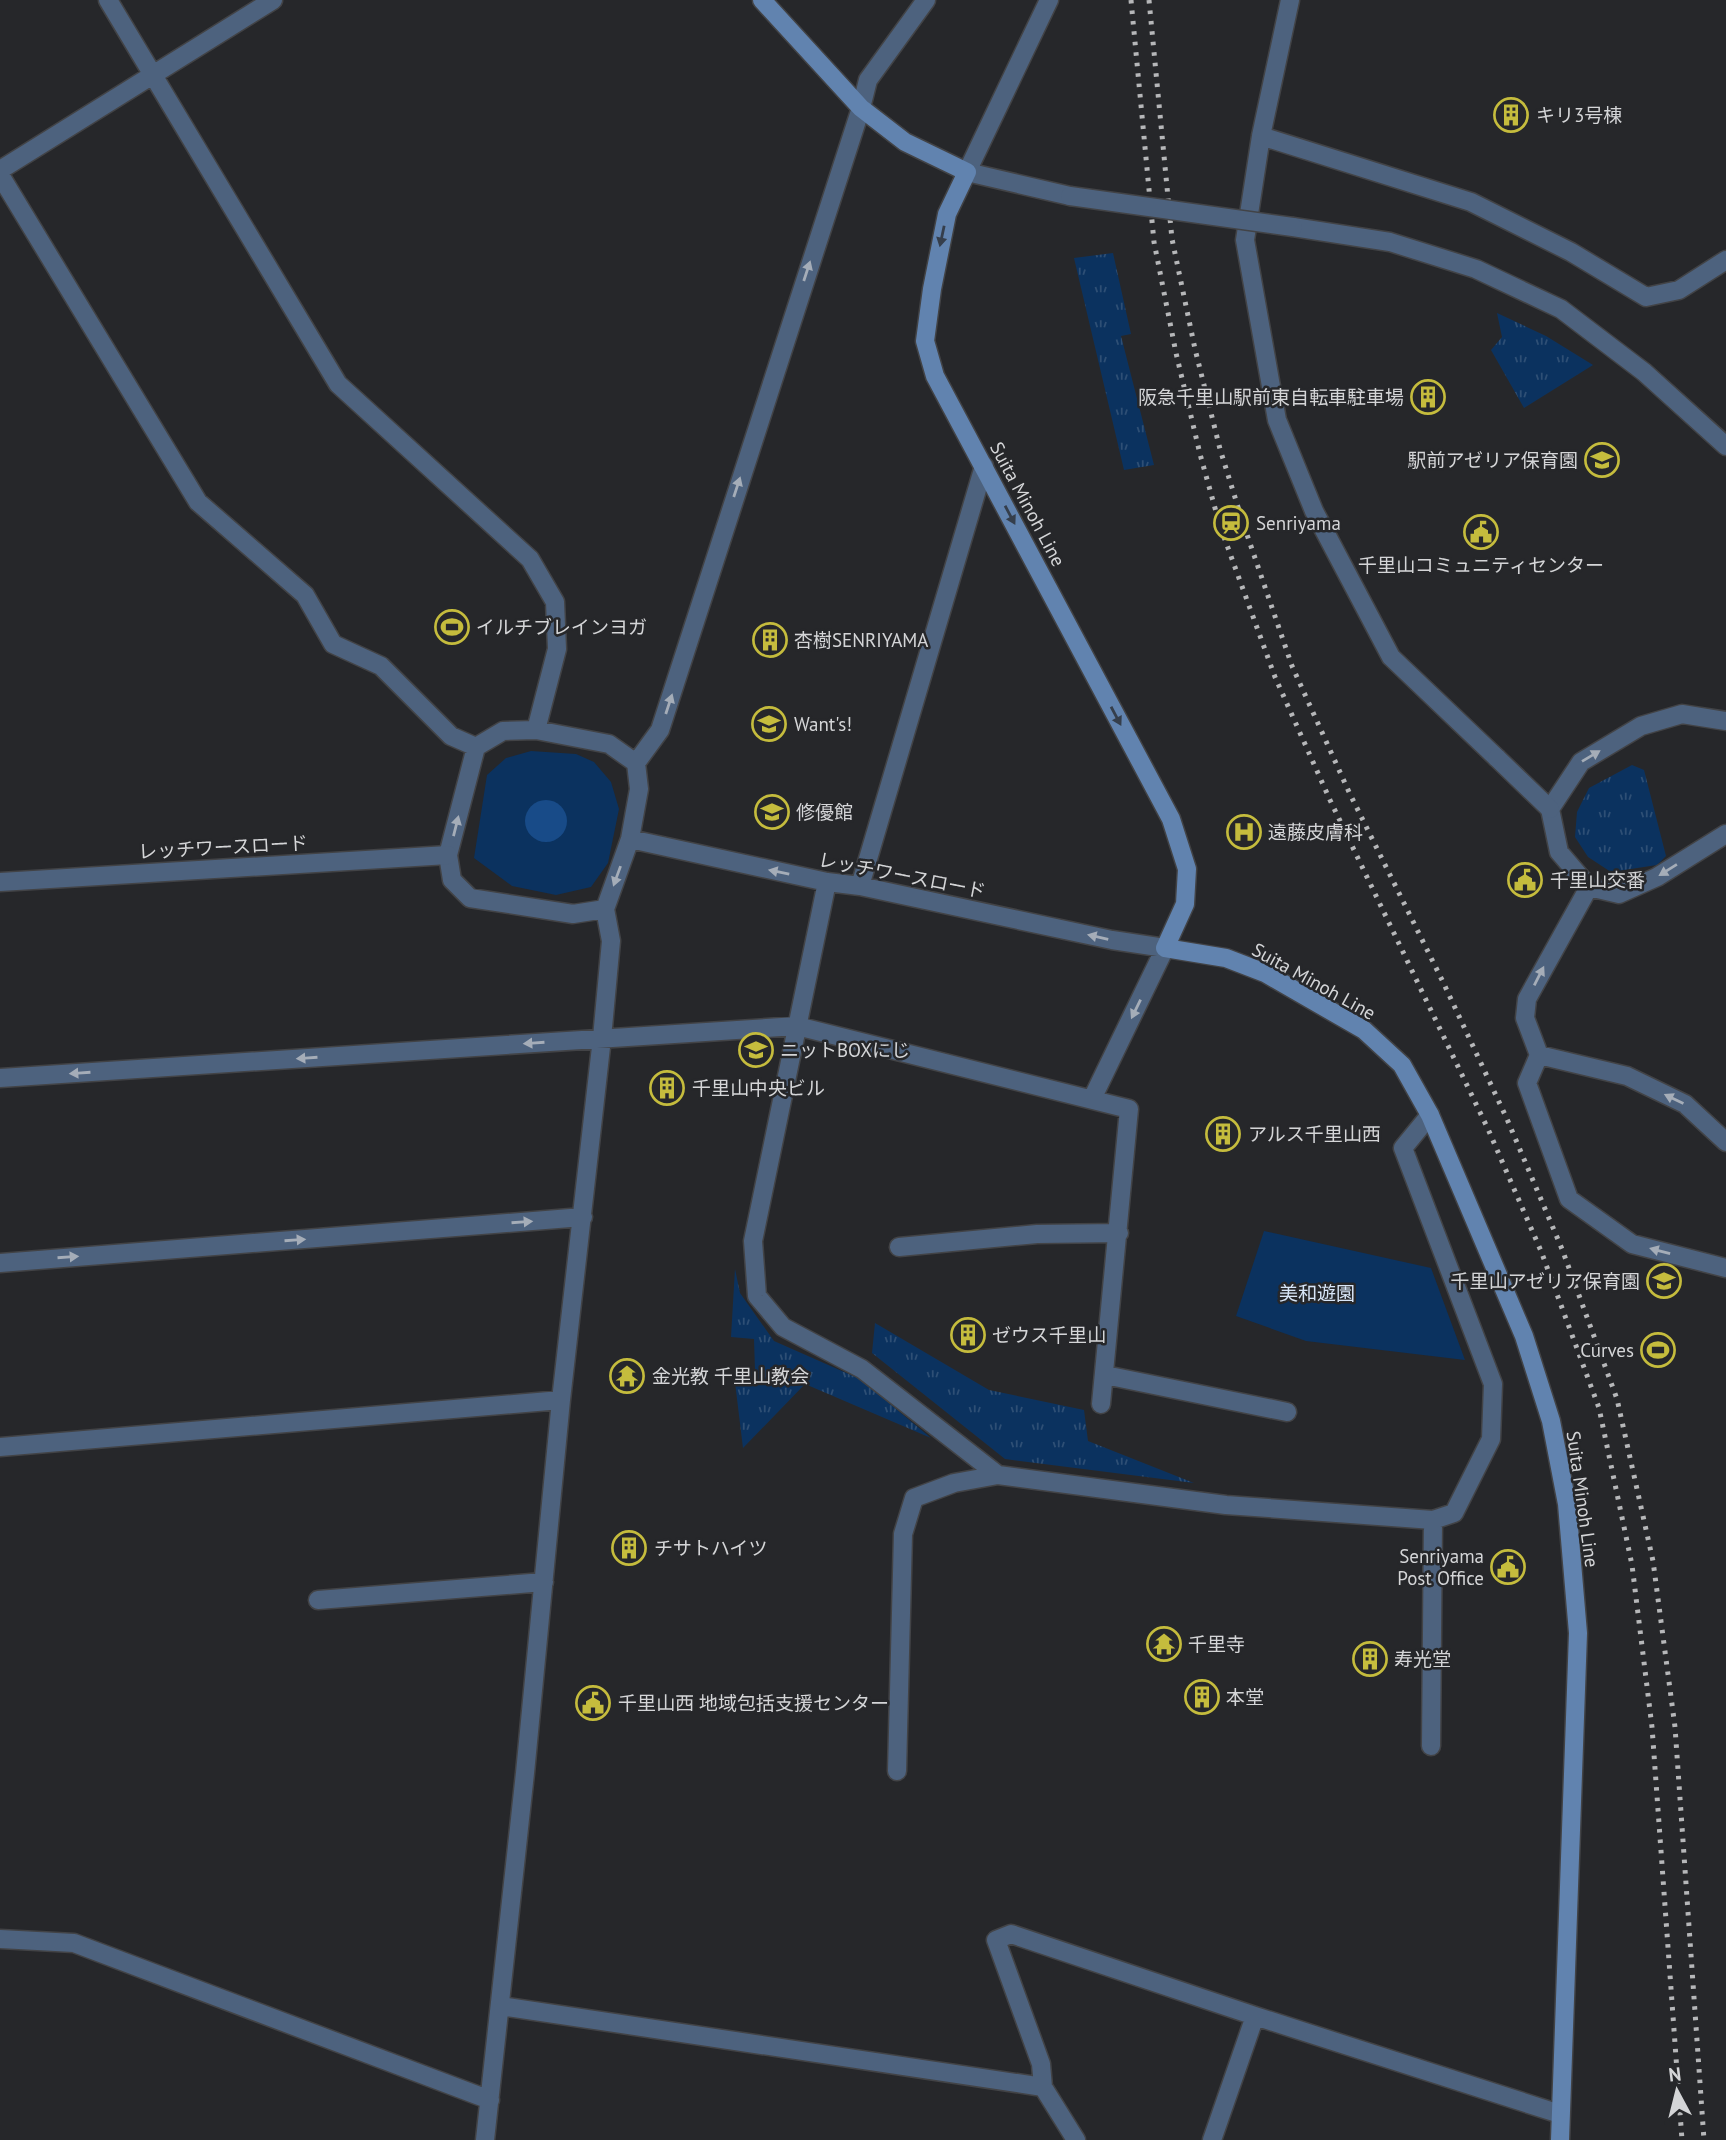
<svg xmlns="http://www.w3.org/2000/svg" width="1726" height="2140" font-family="'PT Sans','Noto Sans JP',sans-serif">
  <defs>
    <pattern id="grass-tufts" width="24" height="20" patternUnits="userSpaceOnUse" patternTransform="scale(1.75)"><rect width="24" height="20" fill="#0b325f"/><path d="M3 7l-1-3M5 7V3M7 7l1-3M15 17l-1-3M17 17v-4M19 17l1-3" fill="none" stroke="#2e4f75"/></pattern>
  </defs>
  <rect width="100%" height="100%" fill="#26272a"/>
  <!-- grass -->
  <path fill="url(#grass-tufts)" d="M1113 253 1131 334 1121 336 1154 465 1124 470 1074 258Z
    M1497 313 1546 336 1593 365 1524 408 1491 350 1502 337Z
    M1632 765 1644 770 1666 856 1657 865 1611 872 1588 857 1575 837 1577 812 1589 788Z
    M735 1269 740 1293 774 1341 860 1379 931 1438 805 1384 743 1448 734 1374 755 1370 754 1339 731 1337Z
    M875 1323 989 1390 1084 1410 1088 1441 1194 1483 1005 1459 872 1353Z"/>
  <!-- park -->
  <path fill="#0b325f" d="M531 751 576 754 594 762 611 782 619 809 608 863 591 887 556 895 512 886 474 858 487 775 506 758Z
    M1264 1231 1431 1268 1465 1360 1306 1341 1236 1316Z"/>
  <!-- water -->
  <path fill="#184b88" d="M525 821a21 21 0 1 1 42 0a21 21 0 1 1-42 0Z"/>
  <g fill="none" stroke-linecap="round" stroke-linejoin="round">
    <!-- minor casing -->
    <g stroke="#424346" stroke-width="21">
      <path id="minor" d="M108 0 338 384 530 559 555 602 557 649 536 730
        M1290 0 1261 136 1245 240 1277 420 1314 511 1391 657 1497 758
        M1261 136 1471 202 1571 252 1646 297 1679 290 1726 260
        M0 170 273 0
        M967 172 1049 0
        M0 175 198 502 305 595 333 644 381 666 451 736 476 747
        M1726 721 1682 714 1641 726 1581 762 1550 809 1559 852 1589 887 1619 894 1657 877 1726 834
        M636 763 609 744 536 730 503 731 476 747 448 855 452 880 470 898 573 914 605 909 630 839 639 789 636 763 660 730 861 108 868 80 926 0
        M630 839 827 882 860 886 1112 940 1165 948 1092 1099
        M827 882 753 1241 757 1296 783 1327 862 1369 998 1475
        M860 886 984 466
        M1589 887 1527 999 1525 1018 1539 1055 1627 1076 1685 1104 1726 1142
        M1539 1055 1527 1083 1569 1199 1632 1244 1726 1268
        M0 1078 797 1026 1129 1109 1101 1404
        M899 1247 1037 1234 1119 1233
        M0 1263 583 1217
        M1105 1375 1287 1412
        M0 1447 561 1400
        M318 1600 544 1582
        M1431 1746 1433 1520
        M897 1771 903 1534 914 1498 954 1483 998 1475 1226 1505 1433 1520 1454 1513 1491 1439 1493 1384 1403 1148 1430 1115
        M0 1939 74 1943 490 2100
        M501 2006 1043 2087
        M485 2140 525 1773 561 1400 602 1038 611 941 605 909
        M1076 2140 1043 2087 1041 2064 996 1940 1011 1934 1255 2016 1560 2114
        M1212 2140 1255 2016"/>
    </g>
    <!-- tertiary casing -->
    <g stroke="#424346" stroke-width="21">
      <path id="tertiary" d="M967 172 1070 196
        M1293 227 1390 242 1476 269 1561 309 1644 372 1726 446
        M1497 758 1550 809
        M0 882 448 855"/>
    </g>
    <!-- secondary casing -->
    <g stroke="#424346" stroke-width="21">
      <path id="secondary" d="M762 0 861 108 905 142 967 172 947 214 932 289 925 341 935 376 1171 819 1187 869 1185 904 1165 948 1226 958 1265 973 1364 1030 1402 1065 1430 1115 1524 1336 1551 1421 1567 1504 1578 1633 1560 2140"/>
    </g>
    <!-- minor -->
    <use href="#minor" stroke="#4d627e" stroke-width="18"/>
    <!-- tertiary -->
    <use href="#tertiary" stroke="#4d627e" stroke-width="18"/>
    <!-- secondary -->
    <use href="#secondary" stroke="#6183af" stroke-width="18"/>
    <!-- rail -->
    <path stroke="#b6b7b9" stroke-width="5" stroke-dasharray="3.5 7" stroke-linecap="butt" d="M1131 0 1154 242 1176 353 1200 454 1220 526 1275 677 1330 800 1488 1129 1541 1251 1599 1408 1632 1565 1652 1727 1682 2140
      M1149 0 1172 239 1195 349 1220 449 1242 520 1292 666 1349 792 1443 982 1507 1119 1562 1249 1617 1399 1653 1561 1675 1727 1704 2140"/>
    <!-- tertiary-bridge casing -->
    <g stroke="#424346" stroke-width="21" stroke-linecap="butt">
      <path id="tertiary-bridge" d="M1070 196 1293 227"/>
    </g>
    <!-- tertiary-bridge -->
    <use href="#tertiary-bridge" stroke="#4d627e" stroke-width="18"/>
  </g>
  <!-- one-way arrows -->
  <defs><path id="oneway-solid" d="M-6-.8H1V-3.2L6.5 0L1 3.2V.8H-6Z" transform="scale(1.75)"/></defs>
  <g fill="#353e4b">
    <use href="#oneway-solid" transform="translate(942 236) rotate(102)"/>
    <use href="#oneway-solid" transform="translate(1010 515) rotate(62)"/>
    <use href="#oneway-solid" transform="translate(1116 716) rotate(62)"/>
  </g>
  <g fill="#a5adb8">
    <use href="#oneway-solid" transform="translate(807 271) rotate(-72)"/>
    <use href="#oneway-solid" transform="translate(737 487) rotate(-72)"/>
    <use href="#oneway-solid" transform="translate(669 704) rotate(-72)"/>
    <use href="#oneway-solid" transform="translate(1591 756) rotate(-31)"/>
    <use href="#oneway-solid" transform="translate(456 826) rotate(-76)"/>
    <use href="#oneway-solid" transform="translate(1668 870) rotate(148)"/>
    <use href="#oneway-solid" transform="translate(779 872) rotate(-168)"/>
    <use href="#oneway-solid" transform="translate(617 876) rotate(110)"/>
    <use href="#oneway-solid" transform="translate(1098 937) rotate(-167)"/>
    <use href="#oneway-solid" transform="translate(1539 976) rotate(-63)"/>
    <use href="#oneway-solid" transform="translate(1136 1009) rotate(116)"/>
    <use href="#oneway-solid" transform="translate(534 1043) rotate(176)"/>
    <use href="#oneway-solid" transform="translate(307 1058) rotate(176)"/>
    <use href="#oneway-solid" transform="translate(80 1073) rotate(176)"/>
    <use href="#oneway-solid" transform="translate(1674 1099) rotate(-154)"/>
    <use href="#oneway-solid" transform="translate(522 1222) rotate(-4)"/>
    <use href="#oneway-solid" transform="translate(295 1240) rotate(-4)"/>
    <use href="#oneway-solid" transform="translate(1660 1251) rotate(-165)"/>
    <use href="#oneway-solid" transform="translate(68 1257) rotate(-4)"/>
  </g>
  <!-- icons -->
  <defs>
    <g id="building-ring" transform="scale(1.75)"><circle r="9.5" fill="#26272a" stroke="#c5bc3d" stroke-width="1.5"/><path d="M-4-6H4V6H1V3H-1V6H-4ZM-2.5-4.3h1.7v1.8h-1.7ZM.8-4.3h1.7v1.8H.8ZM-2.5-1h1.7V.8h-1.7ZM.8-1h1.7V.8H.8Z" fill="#c5bc3d"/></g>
    <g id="school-ring" transform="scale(1.75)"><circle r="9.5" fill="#26272a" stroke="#c5bc3d" stroke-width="1.5"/><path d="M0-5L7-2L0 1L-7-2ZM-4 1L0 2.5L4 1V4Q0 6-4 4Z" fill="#c5bc3d"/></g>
    <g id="station-ring" transform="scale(1.75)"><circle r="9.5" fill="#26272a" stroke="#c5bc3d" stroke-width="1.5"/><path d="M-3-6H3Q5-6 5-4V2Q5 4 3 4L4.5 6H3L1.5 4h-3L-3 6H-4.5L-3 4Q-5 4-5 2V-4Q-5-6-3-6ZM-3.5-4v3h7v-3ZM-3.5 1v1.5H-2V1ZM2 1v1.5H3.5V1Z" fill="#c5bc3d"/></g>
    <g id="civic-ring" transform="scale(1.75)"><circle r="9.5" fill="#26272a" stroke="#c5bc3d" stroke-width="1.5"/><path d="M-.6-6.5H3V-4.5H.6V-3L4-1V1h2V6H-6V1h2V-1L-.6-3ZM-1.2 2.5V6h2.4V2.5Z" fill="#c5bc3d"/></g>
    <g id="stadium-ring" transform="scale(1.75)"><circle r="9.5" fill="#26272a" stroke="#c5bc3d" stroke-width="1.5"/><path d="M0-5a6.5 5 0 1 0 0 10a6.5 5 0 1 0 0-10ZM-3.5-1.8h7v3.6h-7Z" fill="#c5bc3d"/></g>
    <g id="hospital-ring" transform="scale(1.75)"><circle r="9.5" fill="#26272a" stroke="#c5bc3d" stroke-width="1.5"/><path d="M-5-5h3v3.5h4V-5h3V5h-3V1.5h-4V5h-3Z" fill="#c5bc3d"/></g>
    <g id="temple-ring" transform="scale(1.75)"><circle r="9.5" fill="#26272a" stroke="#c5bc3d" stroke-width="1.5"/><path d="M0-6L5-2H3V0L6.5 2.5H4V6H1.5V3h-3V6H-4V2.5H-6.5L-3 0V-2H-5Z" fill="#c5bc3d"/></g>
  </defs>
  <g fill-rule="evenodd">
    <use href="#building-ring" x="1511" y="115"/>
    <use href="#building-ring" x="1428" y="397"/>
    <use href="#school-ring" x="1602" y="460"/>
    <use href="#station-ring" x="1231" y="523"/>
    <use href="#civic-ring" x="1481" y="532"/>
    <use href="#stadium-ring" x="452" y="627"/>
    <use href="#building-ring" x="770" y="640"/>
    <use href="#school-ring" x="769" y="724"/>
    <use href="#school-ring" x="772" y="812"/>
    <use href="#hospital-ring" x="1244" y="832"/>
    <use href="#civic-ring" x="1525" y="880"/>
    <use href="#school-ring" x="756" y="1050"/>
    <use href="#building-ring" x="667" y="1088"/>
    <use href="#building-ring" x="1223" y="1134"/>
    <use href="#school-ring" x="1664" y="1281"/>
    <use href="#building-ring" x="968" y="1335"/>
    <use href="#stadium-ring" x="1658" y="1350"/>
    <use href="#temple-ring" x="627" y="1376"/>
    <use href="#building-ring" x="629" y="1548"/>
    <use href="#civic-ring" x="1508" y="1567"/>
    <use href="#temple-ring" x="1164" y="1644"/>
    <use href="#building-ring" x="1370" y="1659"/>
    <use href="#building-ring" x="1202" y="1697"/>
    <use href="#civic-ring" x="593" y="1703"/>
  </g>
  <g text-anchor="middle" stroke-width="5" stroke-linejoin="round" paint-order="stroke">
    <!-- poi labels -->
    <g font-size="19" fill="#d4d5d7" stroke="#26272a" text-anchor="start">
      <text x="1536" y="122">キリ3号棟</text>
      <text x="1404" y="404" text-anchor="end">阪急千里山駅前東自転車駐車場</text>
      <text x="1578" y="467" text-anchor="end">駅前アゼリア保育園</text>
      <text x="1256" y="530">Senriyama</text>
      <text x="1481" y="572" text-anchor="middle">千里山コミュニティセンター</text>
      <text x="476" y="634">イルチブレインヨガ</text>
      <text x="794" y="647">杏樹SENRIYAMA</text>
      <text x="794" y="731">Want's!</text>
      <text x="796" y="819">修優館</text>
      <text x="1268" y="839">遠藤皮膚科</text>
      <text x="1550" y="887">千里山交番</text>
      <text x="780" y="1057">ニットBOXにじ</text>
      <text x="692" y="1095">千里山中央ビル</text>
      <text x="1248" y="1141">アルス千里山西</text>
      <text x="1640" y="1288" text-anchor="end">千里山アゼリア保育園</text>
      <text x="992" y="1342">ゼウス千里山</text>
      <text x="1634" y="1357" text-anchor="end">Curves</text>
      <text x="652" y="1383">金光教 千里山教会</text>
      <text x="654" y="1555">チサトハイツ</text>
      <text x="1484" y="1563" text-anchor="end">Senriyama<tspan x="1484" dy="22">Post Office</tspan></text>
      <text x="1188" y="1651">千里寺</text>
      <text x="1394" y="1666">寿光堂</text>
      <text x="1226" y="1704">本堂</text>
      <text x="618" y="1710">千里山西 地域包括支援センター</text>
    </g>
    <!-- street labels -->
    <g font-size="19" fill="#d4d5d7" stroke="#26272a">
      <text transform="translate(1028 504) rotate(62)" y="7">Suita Minoh Line</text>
      <text transform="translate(223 847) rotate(-3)" y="7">レッチワースロード</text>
      <text transform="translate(902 875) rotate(11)" y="7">レッチワースロード</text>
      <text transform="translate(1314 981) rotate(29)" y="7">Suita Minoh Line</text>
      <text transform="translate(1583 1499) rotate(82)" y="7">Suita Minoh Line</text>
    </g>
    <!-- park labels -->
    <g font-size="19" fill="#d8e6f8" stroke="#26272a">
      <text x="1317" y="1300">美和遊園</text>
    </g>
  </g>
  <!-- north arrow -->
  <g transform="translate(1677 2091) rotate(353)" stroke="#26272a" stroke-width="5" paint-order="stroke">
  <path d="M0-5L12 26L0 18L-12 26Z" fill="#d4d5d7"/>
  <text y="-10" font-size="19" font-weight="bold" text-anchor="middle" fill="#d4d5d7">N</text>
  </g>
</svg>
